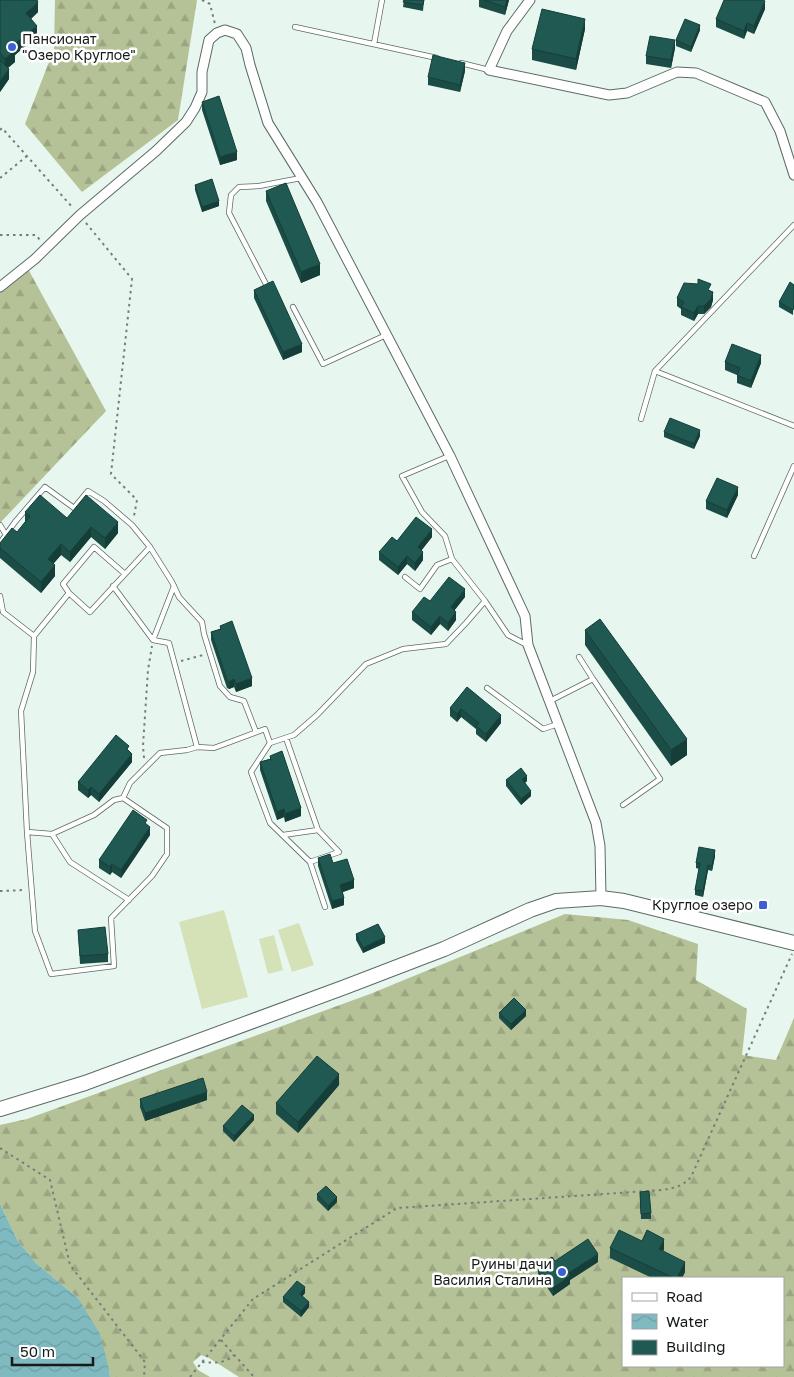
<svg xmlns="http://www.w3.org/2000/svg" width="794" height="1377" font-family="'Golos Text',sans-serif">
  <defs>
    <pattern id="forest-firs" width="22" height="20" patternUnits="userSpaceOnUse" patternTransform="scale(1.25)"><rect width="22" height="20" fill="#b5c196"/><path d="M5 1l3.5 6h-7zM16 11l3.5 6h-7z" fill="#9ba581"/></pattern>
    <pattern id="water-waves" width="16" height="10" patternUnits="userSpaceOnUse" patternTransform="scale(1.25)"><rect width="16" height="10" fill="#80bac1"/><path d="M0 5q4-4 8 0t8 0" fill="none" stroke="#6e9fa5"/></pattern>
  </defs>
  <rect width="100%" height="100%" fill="#e7f6ee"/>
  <!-- forest -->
  <path fill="url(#forest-firs)" fill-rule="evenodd" d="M55 0H197L178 120 82 192 25 124 54 49Z
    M28 269 106 411 0 523V281Z
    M565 914 628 920 698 944 696 980 747 1009 742 1055 776 1060 794 1018V1377H239L209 1358 201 1355 193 1362 198 1370 210 1377H110L109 1369 78 1298 36 1263 18 1241 0 1204V1125L27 1119 370 994ZM623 1278H783V1366H623Z"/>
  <!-- pitch -->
  <path fill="#d5e1b7" d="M224 910 248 997 202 1009 179 922Z
    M299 923 314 965 292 972 278 930Z
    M274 935 283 970 268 974 259 939Z"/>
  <!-- water -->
  <path fill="url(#water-waves)" d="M0 1204 18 1241 36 1263 78 1298 100 1334 109 1369 110 1377H0Z"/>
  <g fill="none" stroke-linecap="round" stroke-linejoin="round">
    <!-- lane casing -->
    <g stroke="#5d6b64" stroke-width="6">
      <path id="lane" d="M295 27 437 58
        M374 44 382 0
        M461 63 489 70
        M268 288 229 213 231 195 239 187 259 186 301 178
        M293 307 323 364 386 335
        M655 371 794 426
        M641 419 655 371 794 225
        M449 456 402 476 422 512 445 536 452 559 485 601
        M0 525 6 535
        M0 543 15 522 45 487 74 508 88 491 104 501 132 525 150 547 172 582 179 597 202 622 204 634 220 686 230 697 244 701 256 732
        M754 556 794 466
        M405 577 420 589 437 565 452 559
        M113 586 153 640 169 643 197 747
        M69 593 63 584 94 547 125 574
        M0 596 3 612 34 636 69 593 90 612 150 547
        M34 636 33 672 21 711 27 832 35 931 51 974 114 966 111 918 152 876 167 854V828L123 798 130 783 160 753 187 750 197 747 214 748 265 729 270 743 294 735 317 715 366 664 403 649 446 644 466 623 485 601 508 635 527 645
        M153 640 174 586
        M579 657 593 679
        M487 688 543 729 558 724
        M550 701 593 679 660 779 623 805
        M286 738 318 830 339 852 310 862 325 907
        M270 743 251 772 270 823 310 862
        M27 832 52 834 94 815 114 800 123 798
        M52 834 70 862 129 900
        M283 835 318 830"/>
    </g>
    <!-- street casing -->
    <g stroke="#5d6b64" stroke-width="11">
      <path id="street" d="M530 0 507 31 489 70 609 95 627 93 677 72 696 73 765 102 780 131 794 175
        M0 287 35 259 80 215 156 151 186 122 195 108 202 92V72L209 40 217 33 225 30 237 34 246 48 250 65 268 123 317 202 450 456 525 616 528 645 596 823 600 846 601 898"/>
    </g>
    <!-- secondary casing -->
    <g stroke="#5d6b64" stroke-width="16">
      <path id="secondary" d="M0 1109 85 1083 345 987 444 949 530 910 556 901 601 898 624 901 794 943"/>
    </g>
    <!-- path -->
    <path stroke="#757f7a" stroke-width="2" stroke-dasharray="2.5 4" stroke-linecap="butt" d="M202 0 210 4 215 24
      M0 130 2 128 73 208
      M0 178 27 156
      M86 223 132 279 111 474 137 500 134 516
      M0 235H36L40 240
      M181 661 203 655
      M144 758 143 746 148 670 152 646
      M0 891 25 890
      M0 1148 50 1180 70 1265 145 1362 144 1377
      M221 1340 254 1377
      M202 1362C215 1363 224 1364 234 1355
      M190 1377 253 1299 397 1208 663 1190C675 1188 683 1186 691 1177L792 954"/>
    <!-- lane -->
    <use href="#lane" stroke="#fff" stroke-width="4.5"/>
    <!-- street -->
    <use href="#street" stroke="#fff" stroke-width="9"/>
    <!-- secondary -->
    <use href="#secondary" stroke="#fff" stroke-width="14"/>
  </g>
  <!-- wall -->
  <path fill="#1b4d46" d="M0 0 38 12 31 19 37 36 15 55V62L8 68 9 79 0 92Z
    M404 0H424L423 11 403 7Z
    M479 0H509L505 15 479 7Z
    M765 9 754 34 747 31 744 39 716 27V19Z
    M585 29 576 70 532 60V49Z
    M700 30 691 52 676 46V40Z
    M675 48 671 68 646 64V56Z
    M465 71 460 92 428 85V77Z
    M202 102 237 160 220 165 202 110Z
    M195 185 219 206 202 212 195 190Z
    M266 191 320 275 301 283 266 201Z
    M794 285 793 315 779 307V302Z
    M254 290 302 352 283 360 254 298Z
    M711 291 713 300 711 307 704 314H698L694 321 681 315V309L677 306V298Z
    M725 362 761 363 751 388 737 383V375L725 370Z
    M664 432 700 436 694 449 664 437Z
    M738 495 727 518 706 509V501Z
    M25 512 67 518 118 533 105 549 91 537 70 562 61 555 53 564 55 576 41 593 0 558V543L17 532 25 522Z
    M432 537 421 550 423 560 415 571 407 564 398 575 379 560V552L397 541Z
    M465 597 454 610 456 620 448 631 440 624 431 635 412 620V612L430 601Z
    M220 626 252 686 236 692 234 687 229 689 227 688 211 640V632L220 629Z
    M585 630 687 755 671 766 585 645Z
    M467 687 501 723 486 742 476 734V729L461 717 457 722 450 716V708Z
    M129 752 132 762 99 802 91 795 88 798 78 790V782Z
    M270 756 301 816 285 822 284 817 277 820 260 770V762L270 759Z
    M506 780 527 781 525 783 531 796 521 805 506 786Z
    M147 825 150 835 121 878 112 872 110 875 99 868V860Z
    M715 856 712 871 708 870 703 897 695 895V890L699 869 696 868V863Z
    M318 858 333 863 354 888 343 892 344 905 332 909 318 866Z
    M78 930 108 954V962L80 964Z
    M356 934 385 943 363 953 356 940Z
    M499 1013 526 1016 511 1030 499 1018Z
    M339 1085 298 1133 276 1114V1103Z
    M140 1099 207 1100 145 1121 140 1107Z
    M254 1120 234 1142 223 1131V1126Z
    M640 1192 651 1213V1219H641Z
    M317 1194 337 1202 328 1211 317 1200Z
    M642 1241 664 1249 663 1251 685 1272 682 1278H652L610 1258V1248Z
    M555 1261 598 1262 570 1280V1284L553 1296 538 1274V1266Z
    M305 1293 302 1296 309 1307 301 1317 283 1302V1297Z"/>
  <!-- shaded-wall -->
  <path fill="#163e39" d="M507 0H509L505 15V7Z
    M765 1V9L754 34V26Z
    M38 2V12L26 23V13Z
    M585 19V29L576 70V59Z
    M747 23V31L744 39V31Z
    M700 25V30L691 52V47Z
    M37 26V36L15 55V62L5 70V59L11 47Z
    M675 40V48L671 68V60Z
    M465 63V71L460 92V85Z
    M9 69V79L0 92V82Z
    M237 152V160L220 165V157Z
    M219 201V206L202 212V207Z
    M320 264V275L301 283V272Z
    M713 292V300L711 307 704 314V306Z
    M698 306V314L694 321V313Z
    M302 344V352L283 360V352Z
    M761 355V363L751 388V381Z
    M700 430V436L694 449V444Z
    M738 487V495L727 518V510Z
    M118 522V533L105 549V538Z
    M91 527V537L70 562V552Z
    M432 529V537L418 555V547Z
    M61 544V555L48 570V559Z
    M423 552V560L415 571V563Z
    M407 556V564L398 575V567Z
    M55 565V576L41 593V582Z
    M465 589V597L451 615V607Z
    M456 612V620L448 631V623Z
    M440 616V624L431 635V627Z
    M252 678V686L236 692V684Z
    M234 679V687L229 689V682Z
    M461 709V717L457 722V714Z
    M501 715V723L486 742V734Z
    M687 739V755L671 766V750Z
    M132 754V762L99 802V794Z
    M527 776V781L522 785V779Z
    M91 787V795L88 798V790Z
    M531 791V796L521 805V799Z
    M301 808V816L285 822V814Z
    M284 809V817L277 820V812Z
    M150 827V835L121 878V870Z
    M715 850V856L712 871V866Z
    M112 864V872L110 875V867Z
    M708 865V870L703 897V891Z
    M354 880V888L340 893V885Z
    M344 898V905L332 909V901Z
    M385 937V943L363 953V948Z
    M526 1010V1016L511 1030V1024Z
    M339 1074V1085L298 1133V1122Z
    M207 1092V1100L145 1121V1113Z
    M254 1115V1120L234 1142V1136Z
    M337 1197V1202L328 1211V1206Z
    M664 1239V1249L659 1260V1249Z
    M598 1254V1262L570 1280V1284L553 1296V1288L569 1273Z
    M685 1262V1272L682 1278H677Z
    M305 1287V1293L300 1299V1294Z
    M309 1302V1307L301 1317V1311Z"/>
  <!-- building -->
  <path fill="#1f5951" stroke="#163e39" d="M0 0H37L38 2 26 13 37 26 11 47 15 51 5 59 0 53Z
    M404 0H424L423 5 403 2Z
    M484 0H507L505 7Z
    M724 0H763L765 1 754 26 747 23 744 31 716 19Z
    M542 9 585 19 576 59 532 49Z
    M685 19 700 25 691 47 676 40Z
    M650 36 675 40 671 60 646 56Z
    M433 55 465 63 460 85 428 77Z
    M0 60 9 69 0 82Z
    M219 96 237 152 220 157 202 102Z
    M212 179 219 201 202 207 195 185Z
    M286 183 320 264 301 272 266 191Z
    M698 279 711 284 708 290 713 292 711 299 704 306H698L694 313 681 307 684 302 677 298 684 283 698 284Z
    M273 281 302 344 283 352 254 290Z
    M790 282 794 285V307L793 310 779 302Z
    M732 344 761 355 751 381 737 375 740 368 725 362Z
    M670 418 700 430 694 444 664 432Z
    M717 478 738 487 727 510 706 501Z
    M40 495 67 518 86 495 118 522 105 538 91 527 70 552 61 544 48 559 55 565 41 582 0 548V543L12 528 17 532 30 516 25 512Z
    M416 517 432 529 418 547 423 552 415 563 407 556 398 567 379 552 392 537 397 541Z
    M449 577 465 589 451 607 456 612 448 623 440 616 431 627 412 612 424 597 430 601Z
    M600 619 687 739 671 750 585 630Z
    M232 621 252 678 236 684 234 679 229 682 227 680 211 632 221 629 220 626Z
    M467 687 501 715 486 734 476 726 479 723 461 709 457 714 450 708Z
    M116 735 129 746 127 749 132 754 99 794 91 787 88 790 78 782Z
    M282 751 301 808 285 814 284 809 277 812 260 762 271 759 270 756Z
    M521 768 527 776 522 779 531 791 521 799 506 780Z
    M133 810 147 820 145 823 150 827 121 870 112 864 110 867 99 860Z
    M699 847 715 850 712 866 708 865 703 891 695 890 700 863H696Z
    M330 854 333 863 347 859 354 880 340 885 344 898 332 901 318 858Z
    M378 924 385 937 363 948 356 934Z
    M105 927 108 954 80 956 78 930Z
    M514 998 526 1010 511 1024 499 1013Z
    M317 1056 339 1074 298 1122 276 1103Z
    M203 1078 207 1092 145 1113 140 1099Z
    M242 1105 254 1115 234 1136 223 1126Z
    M326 1186 337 1197 328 1206 317 1194Z
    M649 1191 651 1213 641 1214 640 1192Z
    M619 1230 642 1241 647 1230 664 1239 659 1249 685 1262 677 1278H674L610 1248Z
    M588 1239 598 1254 569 1273 570 1276 553 1288 538 1266 552 1257 555 1261Z
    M297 1281 305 1287 300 1294 309 1302 301 1311 283 1297Z"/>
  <!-- markers -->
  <g fill="#3d61d3" stroke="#fff" stroke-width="2">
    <circle cx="12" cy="47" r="5"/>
    <rect x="758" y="900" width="10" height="10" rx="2.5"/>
    <circle cx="562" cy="1272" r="5"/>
  </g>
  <g text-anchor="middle" stroke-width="5" stroke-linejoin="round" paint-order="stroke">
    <!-- poi labels -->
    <g font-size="14" fill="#151b18" stroke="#fff" text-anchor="end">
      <text x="22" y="44" text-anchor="start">Пансионат<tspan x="22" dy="16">"Озеро Круглое"</tspan></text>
      <text x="753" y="910">Круглое озеро</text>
      <text x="552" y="1269">Руины дачи<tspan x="552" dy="16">Василия Сталина</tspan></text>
    </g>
  </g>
  <!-- legend -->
  <rect x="622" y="1277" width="162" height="90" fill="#ffffff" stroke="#a1a4a3"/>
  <rect x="632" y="1293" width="25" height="8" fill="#ffffff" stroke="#a1a4a3"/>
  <text x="666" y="1302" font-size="15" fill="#151b18">Road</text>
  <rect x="632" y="1314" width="25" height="15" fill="url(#water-waves)" stroke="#a1a4a3"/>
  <text x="666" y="1327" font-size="15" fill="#151b18">Water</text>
  <rect x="632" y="1340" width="25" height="15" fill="#1f5951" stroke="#a1a4a3"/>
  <text x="666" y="1352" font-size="15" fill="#151b18">Building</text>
  <!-- scale -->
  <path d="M12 1357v8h81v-8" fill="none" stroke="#151b18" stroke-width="2.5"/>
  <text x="20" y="1357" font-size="15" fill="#151b18" stroke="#ffffff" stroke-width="4" paint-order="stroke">50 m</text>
</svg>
